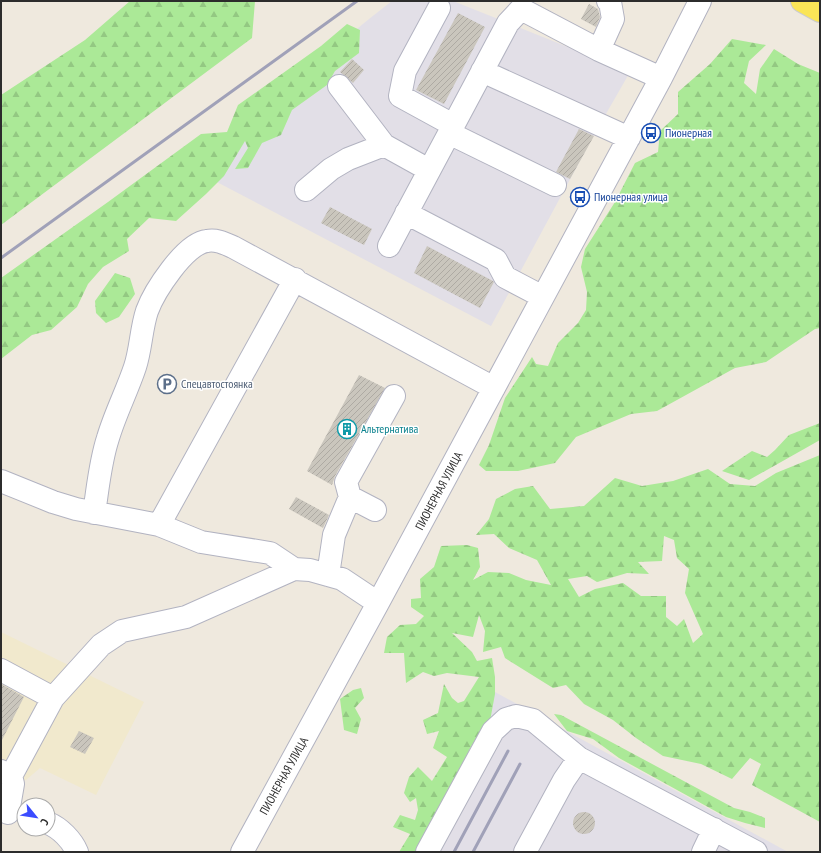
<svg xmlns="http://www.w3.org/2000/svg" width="821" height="853" font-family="'PT Sans Narrow',sans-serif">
  <defs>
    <pattern id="forest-firs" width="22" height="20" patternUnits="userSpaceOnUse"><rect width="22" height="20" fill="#abe997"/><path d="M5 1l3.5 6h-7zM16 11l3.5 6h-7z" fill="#93c882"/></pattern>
    <pattern id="building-hatch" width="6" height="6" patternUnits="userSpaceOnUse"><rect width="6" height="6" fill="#cac6bd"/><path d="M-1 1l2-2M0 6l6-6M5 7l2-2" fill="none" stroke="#aeaaa3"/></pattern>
  </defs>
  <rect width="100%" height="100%" fill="#efe9de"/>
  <!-- industrial -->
  <path fill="#e2dfe7" d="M392 1H453L630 72 595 133 491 326 213 180 210 150 369 19Z
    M495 692 788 852H408Z"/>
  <!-- education -->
  <path fill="#f1e9cd" d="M1 632 144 702 96 795 40 768 26 780 1 787Z"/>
  <!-- forest -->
  <path fill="url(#forest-firs)" fill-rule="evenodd" d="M130 1H255L252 38 1 225V95L85 40Z
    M347 24 360 30 359 53 335 71 327 85 292 110 281 135 262 143 248 168 235 169 248 148 245 141 224 176 206 194 176 221 149 218 127 239 129 251 103 267 88 284 77 307 51 330 32 335 1 359V278L108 202 201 134 227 132 238 105 321 46Z
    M732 39 766 45 749 61 744 83 756 94 760 69 774 49 798 64 820 73V328L815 329 766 362 735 368 657 411 631 414 576 437 555 463 518 471H486L479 465 489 445 505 398 532 357 536 364 548 366 558 343 578 323 586 310 587 292 581 267 585 249 615 202 635 163 658 152 660 131 678 114V92L710 64Z
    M115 273 130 278 135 294 119 317 106 323 96 313 95 301Z
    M820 423V440L749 480 722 471 752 451 767 457 775 450 789 435Z
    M820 455V822L752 785 761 764 750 758 732 779 701 764 663 756 636 738 613 720 584 704 566 685 553 688 505 658 501 647 483 652 485 631 479 615 473 637 452 633 472 652 477 661 492 658 495 677V694L490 721 477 737 469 750 467 761 423 852H399L410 834 393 827 400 815 415 820 418 810 416 798 410 802 404 793 409 777 418 767 432 781 447 757 433 748 439 731 427 734 423 720 438 713 444 684 452 698 458 703 464 701 479 677 447 673 434 676 423 672 406 683 404 653H384L387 637 400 625 416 624 424 616 411 607V599L421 598 420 579 434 567 441 546 467 545 478 548 480 567 473 580 488 572 509 573 526 580 551 585 537 560 509 548 494 534 476 535 489 519 496 499 515 489 533 486 550 509 584 506 615 478 642 486 673 481 708 469 730 484 755 486 776 473ZM664 536 674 540 677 558 689 569 685 593 703 634 693 643 684 619 677 626 666 617V596H641L623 583 595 589 579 597 568 579 587 576 597 582 627 573 649 574 638 562 662 561Z
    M361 688 364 698 355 708 361 719 357 734 344 730 340 699 353 690Z
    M554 714 561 715 734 808 750 812 765 818V828L745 823 726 817 619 758 593 739 567 731Z"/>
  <!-- building -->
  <path fill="url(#building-hatch)" d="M589 4 598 9 600 17 596 27 581 19Z
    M458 13 485 27 444 104 416 90Z
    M352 59 364 70 353 83 340 72Z
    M579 129 594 136 570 179 556 172Z
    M330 207 372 229 364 245 321 223Z
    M427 246 493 281 494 282 480 308 414 273Z
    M359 375 385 388 335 476 332 485 307 471Z
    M296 497 329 515 323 528 289 509Z
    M1 684 24 697 1 742Z
    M79 731 94 738 85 754 70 747Z
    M573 823a11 11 0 1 1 22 0a11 11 0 1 1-22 0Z"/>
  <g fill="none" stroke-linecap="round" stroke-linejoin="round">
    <!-- minor casing -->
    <g stroke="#b2b3c1" stroke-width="24">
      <path id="minor" d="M439 8 405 71 400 96 453 125
        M599 50 613 19 610 2 608 1
        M482 71 629 138
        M339 86 384 145 429 170
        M449 133 555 185
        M306 190 331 169 348 159 384 145
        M406 213 496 260 505 277 543 297
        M389 246 508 23 521 9 599 50 661 78
        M1 481 53 502 76 509 159 525 201 542 270 553 294 569
        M375 510 350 497 346 482 394 396
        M94 513C98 488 100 462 108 438 115 414 127 391 135 367 141 349 141 329 147 311 154 292 185 243 207 241 216 239 224 243 233 247L494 388
        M159 525 295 279
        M328 575 334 535 350 497
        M1 670 53 698
        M1 771 11 776 53 698 101 645 122 631 186 617 294 569 310 570 342 579 378 603
        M8 813 13 784 11 776
        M48 823C60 828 72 840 77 852
        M242 852 378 603 661 78 700 1
        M427 852 493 731 506 719 516 716 533 720 579 758 756 852
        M525 852 564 780 579 758
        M703 852 714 829"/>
    </g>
    <!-- major casing -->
    <g stroke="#ccc" stroke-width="24">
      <path id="major" d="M802 1 820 11"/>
    </g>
    <!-- minor -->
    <use href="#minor" stroke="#fff" stroke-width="22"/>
    <!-- major -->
    <use href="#major" stroke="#fae557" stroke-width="22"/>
    <!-- rail -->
    <path stroke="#a0a1b8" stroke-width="3" d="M1 258 357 1
      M454 852 508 751
      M473 852 520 764"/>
  </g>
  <!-- icons -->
  <defs>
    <g id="bus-ring" transform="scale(1)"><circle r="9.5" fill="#fff" stroke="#1a4fb4" stroke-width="1.5"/><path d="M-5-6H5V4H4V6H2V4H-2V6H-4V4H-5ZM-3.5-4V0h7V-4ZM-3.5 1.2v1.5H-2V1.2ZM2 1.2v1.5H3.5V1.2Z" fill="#1a4fb4"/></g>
    <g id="parking-ring" transform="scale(1)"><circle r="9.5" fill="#fff" stroke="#5c6f8a" stroke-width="1.5"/><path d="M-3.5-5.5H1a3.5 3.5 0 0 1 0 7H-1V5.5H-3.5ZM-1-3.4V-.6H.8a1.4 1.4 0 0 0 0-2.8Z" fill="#5c6f8a"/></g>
    <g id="building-ring" transform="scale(1)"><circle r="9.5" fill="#fff" stroke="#0f9aa8" stroke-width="1.5"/><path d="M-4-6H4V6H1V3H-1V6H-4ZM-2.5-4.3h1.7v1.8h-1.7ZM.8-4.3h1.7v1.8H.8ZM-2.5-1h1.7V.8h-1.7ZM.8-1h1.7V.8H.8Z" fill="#0f9aa8"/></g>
  </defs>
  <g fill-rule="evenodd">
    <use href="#bus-ring" x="651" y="133"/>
    <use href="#bus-ring" x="580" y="197"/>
    <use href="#parking-ring" x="167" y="384"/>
    <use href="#building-ring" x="347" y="429"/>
  </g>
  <g text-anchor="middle" stroke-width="3" stroke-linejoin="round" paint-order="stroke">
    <!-- transit labels -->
    <g font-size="12" fill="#164399" stroke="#fff" text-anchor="start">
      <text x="665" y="137">Пионерная</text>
      <text x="594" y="201">Пионерная улица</text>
    </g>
    <!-- service labels -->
    <g font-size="12" fill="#4e5e75" stroke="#fff" text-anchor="start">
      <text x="181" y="388">Спецавтостоянка</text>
    </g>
    <!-- culture labels -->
    <g font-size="12" fill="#0d838f" stroke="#fff" text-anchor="start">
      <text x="361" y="433">Альтернатива</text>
    </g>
    <!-- street labels -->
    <g font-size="12" fill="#2c2c2c" stroke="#fff">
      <text transform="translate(439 491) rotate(-62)" y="4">ПИОНЕРНАЯ УЛИЦА</text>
      <text transform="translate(284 776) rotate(-61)" y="4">ПИОНЕРНАЯ УЛИЦА</text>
    </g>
  </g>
  <!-- border -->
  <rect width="821" height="853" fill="none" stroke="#2c2c2c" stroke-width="4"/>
  <!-- north arrow -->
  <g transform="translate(36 817) rotate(120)"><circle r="19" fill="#ffffff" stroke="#ababab"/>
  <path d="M0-3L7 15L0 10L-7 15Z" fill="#3b4cff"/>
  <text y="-6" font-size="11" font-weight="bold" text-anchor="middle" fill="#2c2c2c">С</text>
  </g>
</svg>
